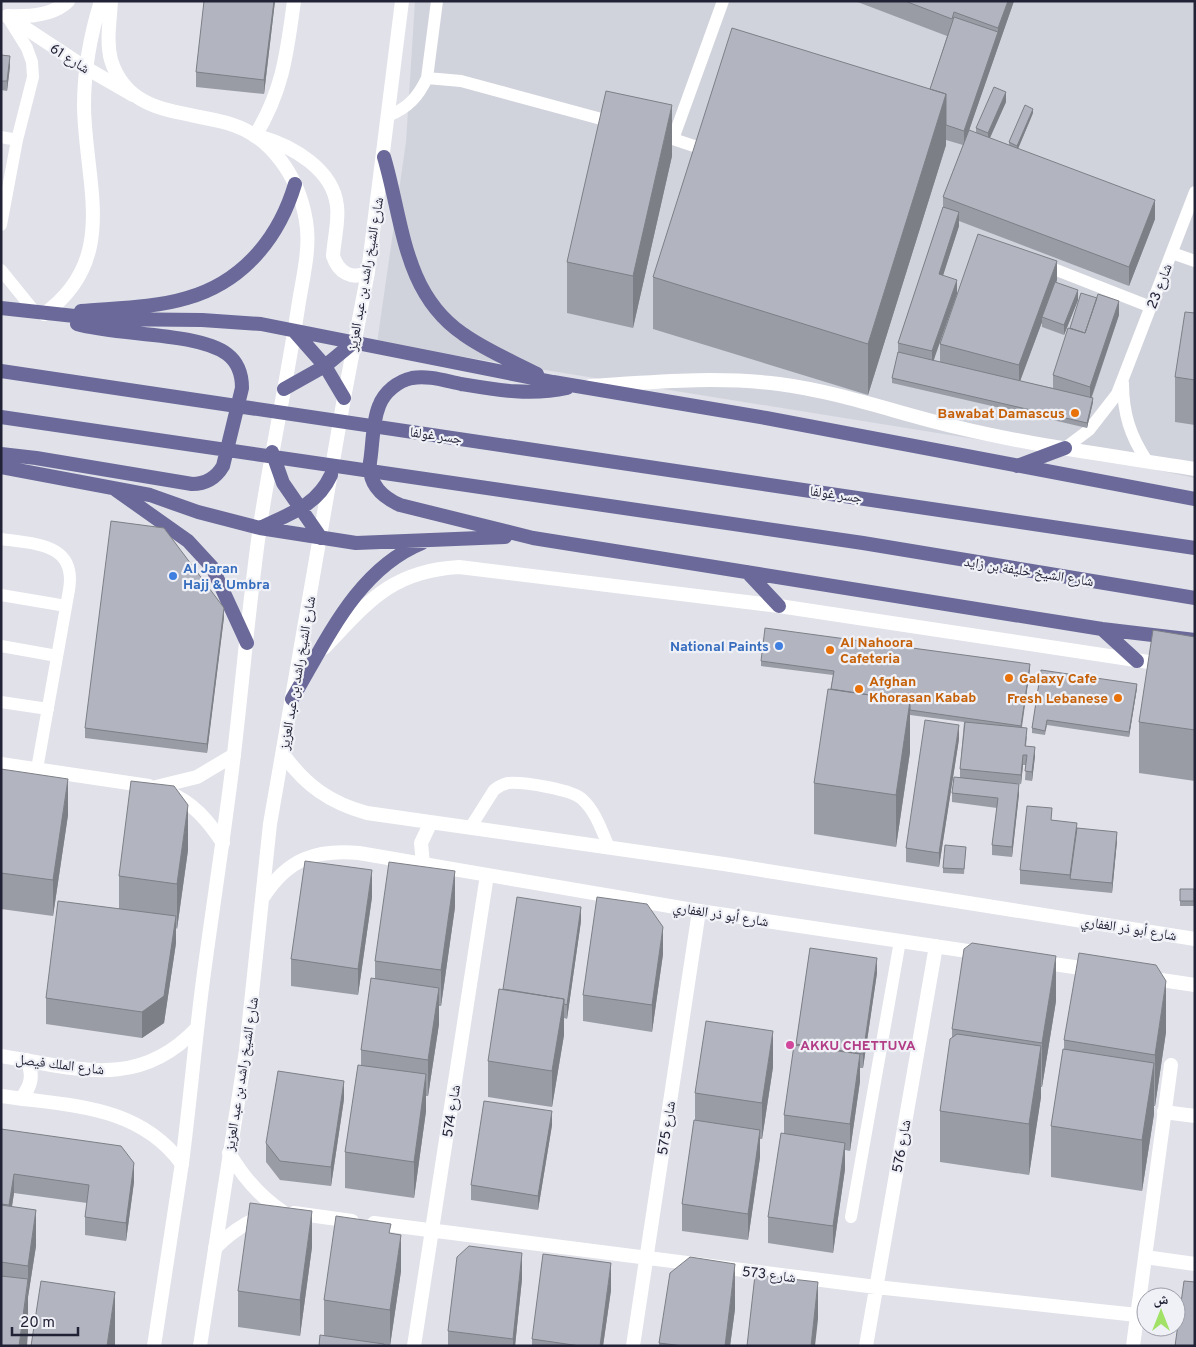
<svg xmlns="http://www.w3.org/2000/svg" width="1196" height="1347" font-family="Overpass,'Noto Naskh Arabic',sans-serif">
  <rect width="100%" height="100%" fill="#e0e1e9"/>
  <!-- built -->
  <path fill="#d1d3dc" d="M415 1H1195V478L1118 462 377 343 406 142Z"/>
  <g fill="none" stroke-linecap="round" stroke-linejoin="round">
    <!-- service -->
    <path stroke="#fff" stroke-width="12" d="M427 78 461 81 616 123
      M388 116C408 108 418 97 427 78L437 1
      M657 134 673 139 723 1
      M1 137 17 140
      M673 139 703 149
      M1 225 17 140 33 77 32 62 27 48 7 16
      M1172 253 1195 261
      M1041 264 1151 307
      M1 270 35 312
      M1123 383C1123 413 1130 436 1147 461
      M1065 448 1089 430 1117 394 1195 192
      M1 539C35 544 77 543 69 590L37 769
      M1 595 66 606
      M1 646 57 656
      M1 702 48 709
      M470 828 494 790C499 786 503 784 508 783 523 782 573 789 583 800 596 812 602 832 609 847
      M851 1217 900 941"/>
    <!-- minor -->
    <path stroke="#fff" stroke-width="14" d="M7 16 86 68 133 95
      M7 16C27 17 53 16 68 1
      M255 136C283 90 287 53 294 1
      M590 386C653 382 716 376 779 384 840 392 897 413 956 427 1034 446 1115 456 1195 469
      M324 648C368 602 391 571 459 567L779 606 1195 669
      M283 754C305 785 330 803 367 813L724 864 1195 939
      M1 764 149 786
      M156 787 197 777 234 755
      M169 793C193 802 209 822 223 843
      M423 864 421 843 431 822
      M264 896C288 859 316 849 359 853L699 911 981 953
      M1039 962 1095 970
      M1148 978 1195 985
      M1164 1112 1195 1116
      M229 1153C243 1177 259 1196 283 1212
      M294 1213 352 1221
      M374 1223 876 1287 1137 1315
      M215 1248C230 1233 244 1223 263 1216
      M1145 1257 1195 1264
      M414 1346 487 875
      M633 1346 699 911
      M866 1346 936 946
      M1133 1346 1171 1065"/>
    <!-- tertiary -->
    <path stroke="#fff" stroke-width="14" d="M1 1056C76 1068 138 1091 197 1028
      M1 1096C68 1106 138 1104 182 1164
      M21 1099C31 1086 34 1076 27 1060"/>
    <!-- secondary -->
    <path stroke="#fff" stroke-width="14" d="M111 1C110 21 106 41 111 60 128 115 182 110 227 123 271 135 299 177 306 221 311 249 302 280 298 308 287 381 271 453 260 526 249 602 243 678 234 754 225 829 213 905 203 980 195 1041 190 1102 182 1163 173 1224 163 1285 154 1346
      M261 137C292 146 333 169 337 206 339 222 334 239 333 256 338 272 352 281 368 272
      M44 314C120 259 85 184 84 106 84 70 90 36 101 1
      M200 1346 246 1050 270 824 344 398 368 272 402 1"/>
    <!-- primary -->
    <path stroke="#6a6999" stroke-width="14" d="M384 157C403 221 403 293 463 334 485 350 512 361 537 374
      M1 308 102 319 202 320 261 324 553 382 766 418 1195 499
      M81 311C116 308 154 308 187 298 243 282 279 238 295 184
      M295 332 325 366 344 398
      M1 371 1195 548
      M567 388C531 396 497 390 461 384 446 381 428 375 412 378 398 381 384 392 379 406 372 423 373 444 370 462 368 484 382 497 400 505L533 538 1102 629 1195 640
      M284 389 325 366 354 342
      M1 417 863 543 1195 598
      M272 452 283 483 321 538
      M1 454 36 458 192 484C206 484 216 478 223 466L242 388C242 375 239 363 227 354 197 332 118 336 77 324
      M1017 466 1065 448
      M1 467 150 495 198 512 260 528 356 543 505 537
      M116 490 188 541 212 567 247 643
      M260 528C289 514 317 506 331 475
      M747 572 779 606
      M1102 629 1137 661
      M292 699C326 642 356 570 422 543"/>
  </g>
  <!-- wall -->
  <path fill="#999ca5" d="M275 1 264 94 196 87V72Z
    M855 1H1014L969 130 976 133V128L1006 102 990 138 1009 145V142L1033 113 1018 149 1155 219 1129 286 959 221V226L943 275 934 361 940 362V344L1057 280 1056 282 1078 300 1064 335 1042 327V322L1020 381 1053 388V375L1070 328 1119 315 1092 397 1093 402 1087 428 892 383V378L898 352V343L943 207V197L963 145 946 140V145L868 395 653 329V277L930 89 947 36Z
    M1 55 10 66 7 91 1 90Z
    M672 156 633 328 567 313V262Z
    M1195 313V425L1175 422V377Z
    M224 617 207 753 85 738V728Z
    M1195 637V781L1139 773V722Z
    M761 661 1030 669 1022 727 1027 737 1026 746 1035 756 1032 781 1025 780 1026 765H1023L1021 784 1000 782 1019 794 1012 857 992 855V845L997 808 952 802V793L960 778V769L964 722 910 715V752L896 847 814 834V783L833 675 761 666Z
    M1041 670 1137 688 1129 737 1047 725 1045 735 1032 733V728Z
    M959 739 939 867 906 862V848Z
    M1 769 68 815 53 916 1 909Z
    M1052 820 1117 841 1112 893 1020 884V870Z
    M966 847 964 874 943 873V868Z
    M188 850 177 929 176 928V943L164 1023 142 1038 46 1024V998L119 909V876Z
    M1180 889H1194V906H1180Z
    M372 897 358 995 291 986V959Z
    M455 907 441 1006H439V1024L428 1096H426V1111L414 1198 345 1188V1152L361 1065V1050L375 979V961Z
    M581 921 567 1019 564 1018V1035L552 1107 488 1097V1061Z
    M810 948 877 973 863 1068H860V1081L850 1151 845 1150V1169L833 1253 768 1243V1217L784 1134V1115L796 1045Z
    M663 954 652 1032 583 1021V995Z
    M1056 1001 1042 1087H1041V1097L1029 1175 940 1162V1111L952 1037V1029Z
    M1166 1032 1155 1106H1154V1114L1142 1191 1051 1177V1126L1064 1049V1040Z
    M773 1067 762 1139H760V1157L748 1240 682 1231V1204L695 1121V1093Z
    M344 1099 331 1186 280 1180 266 1162V1143Z
    M552 1125 538 1210 471 1200V1185Z
    M1 1129 134 1182 126 1241 85 1235V1217L87 1203 14 1193 12 1207 36 1246 28 1297V1333L1 1346Z
    M391 1234 401 1271 390 1346 324 1336V1300Z
    M312 1247 300 1336 238 1327V1291Z
    M522 1279 515 1346H448V1331Z
    M611 1290 603 1346H532V1339Z
    M735 1309 730 1346H659V1343Z"/>
  <!-- shaded-wall -->
  <path fill="#7d7f86" d="M274 1H275L264 94V80Z
    M1008 1H1014L964 145V131L998 32V28Z
    M10 56V66L7 91V81Z
    M1006 92V102L988 142V133Z
    M946 94V145L868 395V344Z
    M672 105V156L633 328V276Z
    M1033 109V113L1017 151V146Z
    M1155 200V219L1129 286V267Z
    M959 212V226L939 288V274Z
    M1057 261V280L1043 318 1042 317V322L1019 384V365Z
    M957 280V294L932 365V351Z
    M1078 290V300L1064 335V325Z
    M1119 301V315L1090 401V387Z
    M1093 398V402L1087 428V423Z
    M224 608V617L207 753V744Z
    M1030 664V669L1021 730V726Z
    M1137 684V688L1129 737V732Z
    M910 701V752L896 847V795Z
    M959 725V739L939 867V853Z
    M1035 747V756L1032 781V772Z
    M1023 755V765L1021 784V775Z
    M68 779V815L53 916V880Z
    M1019 784V794L1012 857V847Z
    M188 805V850L177 929V884Z
    M1117 832V841L1112 893V883Z
    M372 870V897L358 995V969Z
    M455 871V907L441 1006V970Z
    M581 907V921L567 1019V1005Z
    M176 916V943L164 1023 142 1038V1012Z
    M663 927V954L652 1032V1005Z
    M1056 956V1001L1042 1087V1043Z
    M877 958V973L863 1068V1054Z
    M1166 981V1032L1155 1106V1055Z
    M439 988V1024L428 1096V1060Z
    M564 999V1035L552 1107V1071Z
    M773 1031V1067L762 1139V1103Z
    M1041 1046V1097L1029 1175V1124Z
    M860 1054V1081L850 1151V1124Z
    M1154 1063V1114L1142 1191V1140Z
    M426 1074V1111L414 1198V1162Z
    M344 1081V1099L331 1186V1167Z
    M552 1111V1125L538 1210V1196Z
    M760 1130V1157L748 1240V1214Z
    M845 1143V1169L833 1253V1226Z
    M134 1163V1182L126 1241V1223Z
    M14 1174V1193L9 1224V1205Z
    M36 1210V1246L28 1297V1333L27 1346H19L28 1284V1266Z
    M312 1211V1247L300 1336V1300Z
    M401 1235V1271L390 1346V1310Z
    M522 1253V1279L515 1346H513V1339Z
    M611 1263V1290L603 1346H600Z
    M735 1264V1309L730 1346H725Z
    M818 1282V1319L815 1346H811Z
    M115 1292V1346H107Z"/>
  <!-- building -->
  <path fill="#b2b5c0" stroke="#7d7f86" d="M204 1H274L264 80 196 72Z
    M905 1H1008L998 28 954 12 952 19Z
    M954 17 998 32 964 131 946 125V94L930 89Z
    M732 28 946 94 868 344 653 277Z
    M1 55 10 56 7 81H1Z
    M994 87 1006 92 988 133 976 128Z
    M606 91 672 105 633 276 567 262Z
    M1025 105 1033 109 1017 146 1009 142Z
    M969 130 1155 200 1129 267 943 197Z
    M943 207 959 212 939 274 957 280 932 351 898 343Z
    M978 234 1057 261 1019 365 940 344Z
    M1055 282 1078 290 1064 325 1042 317Z
    M1081 293 1097 298 1085 333 1070 328Z
    M1098 294 1119 301 1090 387 1053 375 1068 328 1085 333Z
    M1185 312 1195 313V380L1175 377Z
    M898 352 1093 398 1087 423 892 378Z
    M111 521 164 528 224 608 207 744 85 728Z
    M765 628 1030 664 1021 726 910 710V701L831 689 834 671 761 661Z
    M1153 630 1195 637V730L1139 722Z
    M1041 670 1137 684 1129 732 1047 720 1045 731 1032 728Z
    M828 689 910 701 896 795 814 783Z
    M925 720 959 725 939 853 906 848Z
    M965 722 1027 728 1025 746 1035 747 1032 772 1025 771 1027 755H1023L1021 775 960 769Z
    M1 769 68 779 53 880 1 873Z
    M954 777 1019 784 1012 847 992 845 998 798 952 793Z
    M131 781 174 786 188 805 177 884 119 876Z
    M1027 806 1052 808 1051 820 1077 823 1070 875 1020 870Z
    M1077 828 1117 832 1112 883 1070 879Z
    M945 845 966 847 964 869 943 868Z
    M305 861 372 870 358 969 291 959Z
    M389 862 455 871 441 970 375 961Z
    M1180 889H1194V901H1180Z
    M517 897 581 907 567 1005 564 1004V999L503 989Z
    M597 897 647 904 663 927 652 1005 583 995Z
    M58 901 176 916 164 996 142 1012 46 998Z
    M972 943 1056 956 1042 1043 952 1029 964 949Z
    M810 948 877 958 863 1054 796 1044Z
    M1079 953 1156 965 1166 981 1155 1055 1064 1040Z
    M371 978 439 988 428 1060 361 1050Z
    M499 989 564 999 552 1071 488 1061Z
    M706 1021 773 1031 762 1103 695 1093Z
    M957 1034 1041 1046 1029 1124 940 1111 950 1039Z
    M794 1045 860 1054 850 1124 784 1115Z
    M1063 1049 1154 1063 1142 1140 1051 1126Z
    M358 1065 426 1074 414 1162 345 1152Z
    M278 1071 344 1081 331 1167 280 1161 266 1143Z
    M484 1101 552 1111 538 1196 471 1185Z
    M694 1120 760 1130 748 1214 682 1204Z
    M1 1129 121 1146 134 1163 126 1223 85 1217 89 1185 14 1174 9 1205 1 1204Z
    M781 1133 845 1143 833 1226 768 1217Z
    M250 1203 312 1211 300 1300 238 1291Z
    M1 1205 36 1210 28 1266 1 1262Z
    M336 1216 391 1224 389 1233 401 1235 390 1310 324 1300Z
    M469 1246 522 1253 513 1339 448 1331 457 1257Z
    M543 1254 611 1263 600 1346H580L532 1339Z
    M690 1257 735 1264 725 1346H683L659 1343 670 1273Z
    M755 1275 818 1282 811 1346H747Z
    M1 1276 28 1279 19 1346H1Z
    M41 1281 115 1292 107 1346H31Z
    M1184 1281 1195 1282V1346H1175Z
    M320 1335 384 1344V1346H319Z"/>
  <!-- markers -->
  <g fill="#e8710a" stroke="#eff1f6" stroke-width="2">
    <circle cx="1075" cy="413" r="5"/>
    <circle cx="830" cy="650" r="5"/>
    <circle cx="1009" cy="678" r="5"/>
    <circle cx="859" cy="689" r="5"/>
    <circle cx="1118" cy="698" r="5"/>
  </g>
  <g fill="#3f7fe0" stroke="#eff1f6" stroke-width="2">
    <circle cx="173" cy="576" r="5"/>
    <circle cx="779" cy="646" r="5"/>
  </g>
  <circle fill="#d1479c" stroke="#eff1f6" stroke-width="2" cx="790" cy="1045" r="5"/>
  <g text-anchor="middle" stroke-width="4.5" stroke-linejoin="round" paint-order="stroke">
    <!-- street labels -->
    <g font-size="14" fill="#222237" stroke="#eff1f6">
      <text transform="translate(70 58) rotate(32)" y="5">شارع 61</text>
      <text transform="translate(365 274) rotate(-80)" y="5">شارع الشيخ راشد بن عبد العزيز</text>
      <text transform="translate(1159 286) rotate(-69)" y="5">شارع 23</text>
      <text transform="translate(436 435) rotate(8)" y="5">جسر غولفا</text>
      <text transform="translate(836 494) rotate(8)" y="5">جسر غولفا</text>
      <text transform="translate(1029 571) rotate(9)" y="5">شارع الشيخ خليفة بن زايد</text>
      <text transform="translate(297 673) rotate(-80)" y="5">شارع الشيخ راشد بن عبد العزيز</text>
      <text transform="translate(721 914) rotate(9)" y="5">شارع أبو ذر الغفاري</text>
      <text transform="translate(1129 928) rotate(9)" y="5">شارع أبو ذر الغفاري</text>
      <text transform="translate(60 1064) rotate(7)" y="5">شارع الملك فيصل</text>
      <text transform="translate(241 1074) rotate(-81)" y="5">شارع الشيخ راشد بن عبد العزيز</text>
      <text transform="translate(451 1111) rotate(-81)" y="5">شارع 574</text>
      <text transform="translate(666 1128) rotate(-81)" y="5">شارع 575</text>
      <text transform="translate(901 1146) rotate(-80)" y="5">شارع 576</text>
      <text transform="translate(769 1274) rotate(7)" y="5">شارع 573</text>
    </g>
    <!-- food labels -->
    <g font-size="14" font-weight="bold" fill="#c56008" stroke="#eff1f6" text-anchor="start">
      <text x="1065" y="418" text-anchor="end">Bawabat Damascus</text>
      <text x="840" y="647">Al Nahoora<tspan x="840" dy="16">Cafeteria</tspan></text>
      <text x="1019" y="683">Galaxy Cafe</text>
      <text x="869" y="686">Afghan<tspan x="869" dy="16">Khorasan Kabab</tspan></text>
      <text x="1108" y="703" text-anchor="end">Fresh Lebanese</text>
    </g>
    <!-- shop labels -->
    <g font-size="14" font-weight="bold" fill="#366cbe" stroke="#eff1f6" text-anchor="start">
      <text x="183" y="573">Al Jaran<tspan x="183" dy="16">Hajj &amp; Umbra</tspan></text>
      <text x="769" y="651" text-anchor="end">National Paints</text>
    </g>
    <!-- hotel labels -->
    <g font-size="14" font-weight="bold" fill="#b23c85" stroke="#eff1f6" text-anchor="start">
      <text x="800" y="1050">AKKU CHETTUVA</text>
    </g>
  </g>
  <!-- border -->
  <rect width="1196" height="1347" fill="none" stroke="#222237" stroke-width="5"/>
  <!-- north arrow -->
  <g transform="translate(1161 1312)"><circle r="24" fill="#eff1f6" stroke="#9d9eaa"/>
  <path d="M0-4L9 19L0 12L-9 19Z" fill="#a1e165"/>
  <text y="-8" font-size="14" font-weight="bold" text-anchor="middle" fill="#222237">ش</text>
  </g>
  <!-- scale -->
  <path d="M12 1327v8h66v-8" fill="none" stroke="#222237" stroke-width="2.5"/>
  <text x="20" y="1327" font-size="15" fill="#222237" stroke="#eff1f6" stroke-width="4" paint-order="stroke">20 m</text>
</svg>
